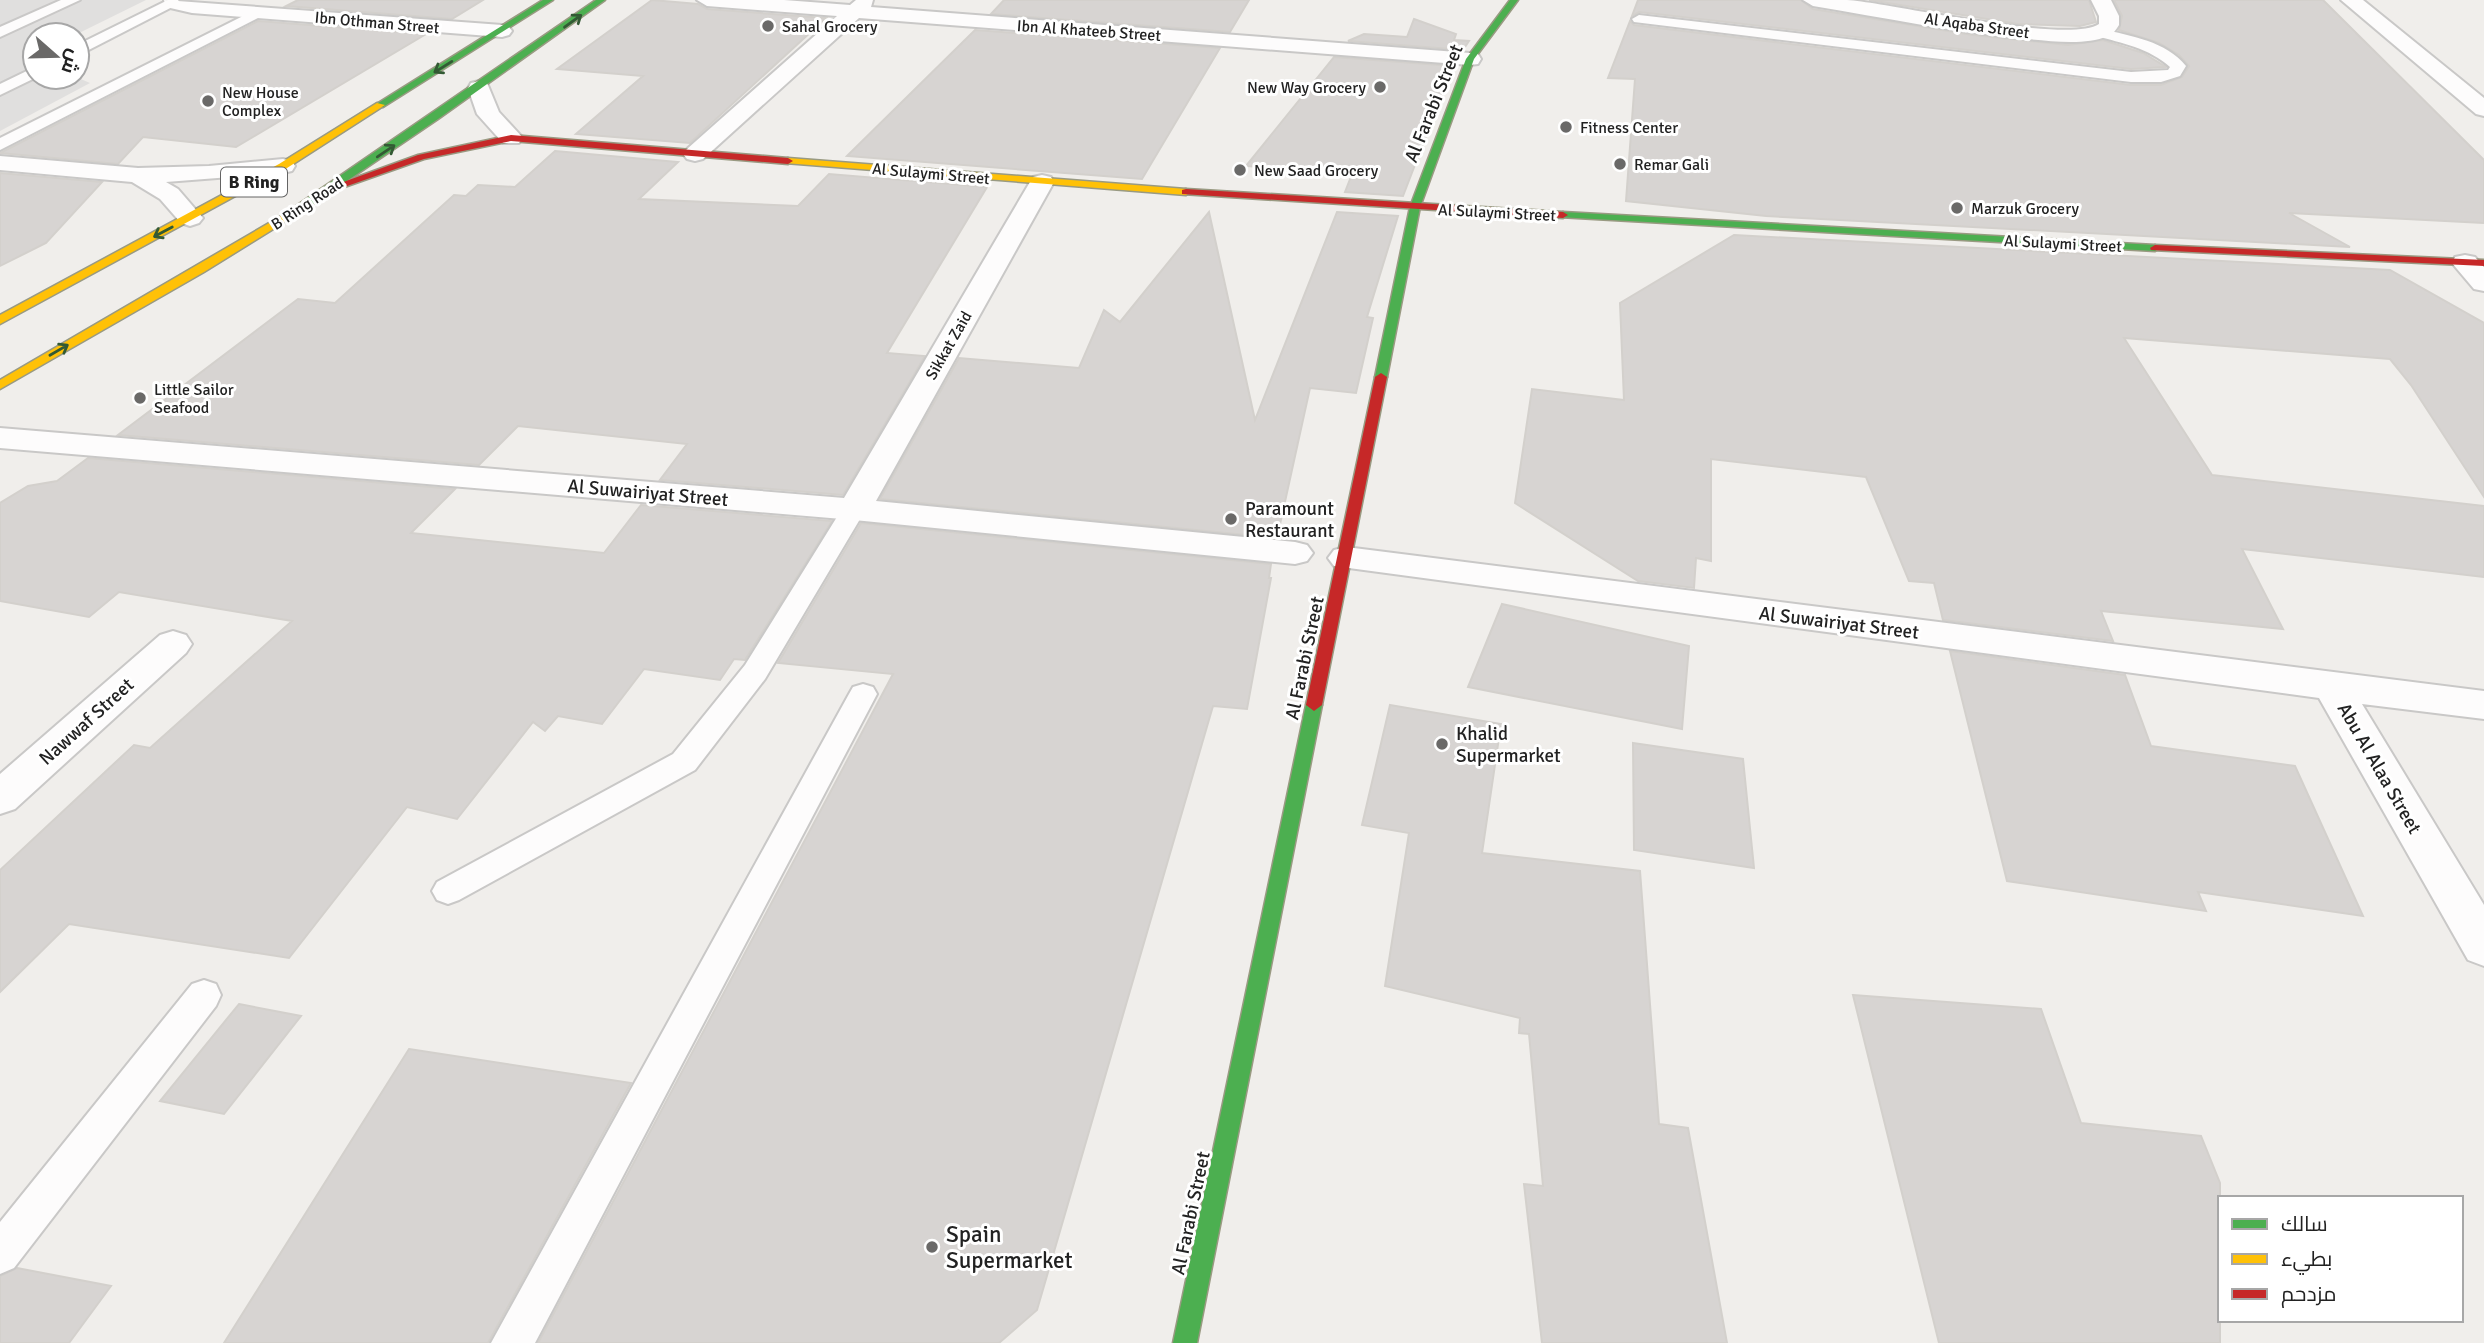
<svg xmlns="http://www.w3.org/2000/svg" width="2484" height="1343" font-family="Signika,Cairo,sans-serif">
  <rect width="100%" height="100%" fill="#f0eeeb"/>
  <!-- parking -->
  <path fill="#e0dfde" d="M0 0H146L75 35H35V77H76L90 83 0 131Z"/>
  <!-- building -->
  <path fill="#d7d4d2" stroke="#d3d0cc" stroke-width="2" d="M298 0H483L452 19 286 6Z
    M652 0 698 4 707 9 826 18 690 143 576 134 643 76 557 69Z
    M1004 0H1249L1230 32 991 14Z
    M1638 0H1801L1813 9 1973 35 2068 45 2103 40 2143 53 2166 67 2131 69 1639 12 1632 16Z
    M1869 0H2089L2096 22 2080 26 2018 24Z
    M2114 0H2323L2484 160V223L2289 213 2350 247 1766 216 1626 201 1635 79 1608 78 1630 21 1634 25 2131 85H2161L2182 77 2189 66 2179 55 2159 43 2119 30 2122 16Z
    M1414 19 1456 34 1454 40 1469 41 1463 50 1348 41 1364 34 1407 37Z
    M258 21 426 34 236 147 143 137 118 164 0 153Z
    M975 30 1220 48 1142 179 847 156Z
    M1334 57 1453 66 1403 196 1345 192 1352 174 1246 166Z
    M555 151 678 162 639 199 798 206 829 174 987 187 887 353 925 356 843 495 660 480 687 444 518 426 479 465 118 435 298 299 335 303 454 195 466 196 478 185 515 187Z
    M0 173 102 182 46 243 0 266Z
    M1209 212 1255 420 1337 212 1398 216 1367 317 1373 318 1356 393 1310 388 1277 538 880 499 959 358 1079 368 1104 310 1120 322Z
    M1734 235 2390 270 2484 323V497L2411 385 2390 359 2124 338 2212 475 2484 506V577L2242 549 2283 629 2101 611 2113 641 1943 620 1934 583 1909 581 1866 477 1711 459V561L1696 558 1694 588 1638 581 1515 503 1532 389 1624 400 1620 303Z
    M88 458 455 489 411 533 604 553 641 505 832 521 745 660 734 659 720 680 644 669 602 724 558 716 545 731 533 722 457 819 407 807 289 958 69 924 0 992V870L134 745 150 748 292 621 119 592 89 617 0 601V503L28 486 57 481Z
    M861 523 1271 564 1269 578H1271L1247 709 1213 706 1037 1310 999 1343H538L893 674 778 663Z
    M1502 604 1689 646 1682 729 1468 687Z
    M1950 651 2125 675 2151 746 2295 766 2363 916 2198 892 2206 911 2007 881Z
    M1390 705 1501 724 1482 853 1640 871 1659 1124 1688 1128 1727 1343H1542L1524 1184 1543 1186 1529 1034 1519 1033 1520 1018 1385 986 1409 833 1362 825Z
    M1633 743 1743 759 1754 868 1634 850Z
    M1853 995 2041 1009 2081 1123 2201 1136 2220 1183V1343H1939Z
    M239 1004 301 1016 224 1114 160 1101Z
    M409 1049 631 1083 488 1343H224Z
    M17 1268 111 1286 69 1343H0V1276Z"/>
  <g fill="none" stroke-linecap="round" stroke-linejoin="round">
    <!-- lane casing -->
    <g stroke="#c9c8c7" stroke-width="4">
      <path id="lane" d="M61 0H80L0 37V27Z
        M168 0H178L180 3 77 56V45Z
        M259 8 266 12 264 15 0 150V138Z
        M1639 15 2131 72 2168 70 2170 67C2149 48 2122 43 2096 36L2094 33 2101 29C2131 36 2166 41 2186 66L2180 76 2161 82H2131L1634 22 1632 19Z
        M35 67V77H37L0 95V84Z
        M854 501 863 504 866 509 765 679 695 770 459 900 448 904 437 900 432 891 437 882 673 754 745 665 845 504Z
        M863 684 873 687 877 694 535 1343H491L849 694 853 687Z
        M204 980 216 984 221 995 216 1006 14 1268 0 1274V1222L192 984Z"/>
    </g>
    <!-- street casing -->
    <g stroke="#c9c8c7" stroke-width="4">
      <path id="street" d="M164 0 502 25 509 27 512 31 509 35 502 37 192 13 166 7Z
        M697 0H784L850 5 856 0H873L871 7 1470 53 1478 54 1481 59 1478 64 1470 65 859 18 703 159 695 161 687 159 683 154 687 149 837 16 707 6Z
        M1803 0C1818 0 1832 0 1847 0 1893 3 2067 45 2099 24V16L2091 0H2111L2119 16V25C2116 30 2113 34 2108 36 2084 46 2052 41 2027 39 1955 32 1884 18 1813 6Z
        M2341 0H2363L2484 98V116L2476 114Z
        M479 81 487 83 499 112 523 138 519 143H503L477 114 468 88 471 83Z
        M0 156 138 168 209 166 283 159 292 161 295 166 292 171 283 173 166 182 178 189 203 218 199 223 190 226 181 223 160 199 132 182 0 170Z
        M1042 175 1051 177 1054 182 876 501 1295 542 1307 545 1313 553 1307 561 1295 564 854 520 0 448V428L844 498 1030 182 1033 177Z
        M2465 255 2475 257 2484 267V291L2474 289 2452 263 2455 257Z
        M1346 547 2484 691V719L2362 704 2484 905V966L2468 960 2319 698 1334 566 1328 558 1334 550Z
        M173 631 186 635 192 644 186 653 15 809 0 814V774L160 635Z"/>
    </g>
    <!-- fast casing -->
    <g stroke="#999a82" stroke-width="3">
      <path id="fast" d="M543 0H553L383 107 375 105Z
        M596 0H605L438 119 304 210H296V206Z
        M1510 0H1518L1474 59 1420 207 1387 377 1385 380H1377L1375 377 1410 207 1466 59Z
        M1563 212 2155 245 2160 248 2155 251 1559 217 1558 215Z
        M1314 699 1322 705 1197 1343H1173L1306 705Z"/>
    </g>
    <!-- slow casing -->
    <g stroke="#999a82" stroke-width="3">
      <path id="slow" d="M377 103 385 105 287 168 0 324V315L279 164Z
        M788 158 1186 189 1191 192 1186 195 785 163V159Z
        M300 205 305 208 304 210 204 272 0 389V380Z"/>
    </g>
    <!-- jam casing -->
    <g stroke="#999a82" stroke-width="3">
      <path id="jam" d="M511 135 788 158 793 161 788 164 511 141 424 159 333 191 324 189 418 155Z
        M1186 189 1563 212 1568 215 1563 218 1182 194V190Z
        M2155 245 2484 260V266L2151 250 2150 248Z
        M1381 373 1387 377 1322 705 1314 711 1306 705 1375 377Z"/>
    </g>
    <!-- lane -->
    <use href="#lane" fill="#fdfcfc" fill-rule="evenodd"/>
    <!-- street -->
    <use href="#street" fill="#fdfcfc" fill-rule="evenodd"/>
    <!-- fast -->
    <use href="#fast" fill="#4caf50" fill-rule="evenodd"/>
    <!-- slow -->
    <use href="#slow" fill="#ffc107" fill-rule="evenodd"/>
    <!-- jam -->
    <use href="#jam" fill="#c62828" fill-rule="evenodd"/>
  </g>
  <!-- one-way arrows -->
  <defs><path id="oneway-shaft" d="M-6 0H5M1.5-3L5.5 0L1.5 3" fill="none" stroke-width="1.6" stroke-linecap="round" stroke-linejoin="round" transform="scale(1.75)"/></defs>
  <g stroke="#335a34">
    <use href="#oneway-shaft" transform="translate(573 21) rotate(-36)"/>
    <use href="#oneway-shaft" transform="translate(443 67) rotate(148)"/>
    <use href="#oneway-shaft" transform="translate(386 151) rotate(-34)"/>
    <use href="#oneway-shaft" transform="translate(163 232) rotate(152)"/>
    <use href="#oneway-shaft" transform="translate(59 350) rotate(-30)"/>
  </g>
  <!-- markers -->
  <g fill="#6a6968" stroke="#fff" stroke-width="2.5">
    <circle cx="768" cy="26" r="7"/>
    <circle cx="1380" cy="87" r="7"/>
    <circle cx="208" cy="101" r="7"/>
    <circle cx="1566" cy="127" r="7"/>
    <circle cx="1620" cy="164" r="7"/>
    <circle cx="1240" cy="170" r="7"/>
    <circle cx="1957" cy="208" r="7"/>
    <circle cx="140" cy="398" r="7"/>
    <circle cx="1231" cy="519" r="7"/>
    <circle cx="1442" cy="744" r="7"/>
    <circle cx="932" cy="1247" r="7"/>
  </g>
  <g text-anchor="middle" stroke-width="6" stroke-linejoin="round" paint-order="stroke">
    <!-- far-street labels -->
    <g font-size="16" fill="#222" stroke="#fff">
      <text transform="translate(377 22) rotate(5)" y="6">Ibn Othman Street</text>
      <text transform="translate(1977 25) rotate(8)" y="6">Al Aqaba Street</text>
      <text transform="translate(1089 30) rotate(4)" y="6">Ibn Al Khateeb Street</text>
      <text transform="translate(931 173) rotate(5)" y="6">Al Sulaymi Street</text>
      <text transform="translate(307 203) rotate(-33)" y="6">B Ring Road</text>
      <text transform="translate(1497 212) rotate(3)" y="6">Al Sulaymi Street</text>
      <text transform="translate(2063 243) rotate(3)" y="6">Al Sulaymi Street</text>
      <text transform="translate(948 345) rotate(-60)" y="6">Sikkat Zaid</text>
    </g>
    <!-- far-poi labels -->
    <g font-size="16" fill="#222" stroke="#fff" text-anchor="start">
      <text x="782" y="32">Sahal Grocery</text>
      <text x="1366" y="93" text-anchor="end">New Way Grocery</text>
      <text x="222" y="98">New House<tspan x="222" dy="18">Complex</tspan></text>
      <text x="1580" y="133">Fitness Center</text>
      <text x="1634" y="170">Remar Gali</text>
      <text x="1254" y="176">New Saad Grocery</text>
      <text x="1971" y="214">Marzuk Grocery</text>
      <text x="154" y="395">Little Sailor<tspan x="154" dy="18">Seafood</tspan></text>
    </g>
    <!-- shield labels -->
    <rect fill="#fff" stroke="#646464" stroke-width="2" x="221" y="167.5" width="66" height="29" rx="5"/>
    <g font-size="18" font-weight="bold" fill="#222">
      <text x="254" y="188">B Ring</text>
    </g>
    <!-- street labels -->
    <g font-size="19" fill="#222" stroke="#fff">
      <text transform="translate(1433 103) rotate(-68)" y="7">Al Farabi Street</text>
      <text transform="translate(648 492) rotate(5)" y="7">Al Suwairiyat Street</text>
      <text transform="translate(1839 622) rotate(7)" y="7">Al Suwairiyat Street</text>
      <text transform="translate(1304 658) rotate(-78)" y="7">Al Farabi Street</text>
      <text transform="translate(86 721) rotate(-42)" y="7">Nawwaf Street</text>
      <text transform="translate(2380 768) rotate(60)" y="7">Abu Al Alaa Street</text>
      <text transform="translate(1190 1213) rotate(-78)" y="7">Al Farabi Street</text>
    </g>
    <!-- poi labels -->
    <g font-size="19" fill="#222" stroke="#fff" text-anchor="start">
      <text x="1245" y="515">Paramount<tspan x="1245" dy="22">Restaurant</tspan></text>
      <text x="1456" y="740">Khalid<tspan x="1456" dy="22">Supermarket</tspan></text>
    </g>
    <!-- near-poi labels -->
    <g font-size="23" fill="#222" stroke="#fff" text-anchor="start">
      <text x="946" y="1242">Spain<tspan x="946" dy="26">Supermarket</tspan></text>
    </g>
  </g>
  <!-- legend -->
  <rect x="2218" y="1196" width="245" height="126" fill="#ffffff" stroke="#a7a7a7" stroke-width="2"/>
  <rect x="2232" y="1219" width="35" height="10" fill="#4caf50" stroke="#a7a7a7" stroke-width="2"/>
  <text x="2281" y="1231" font-size="21" fill="#222222">سالك</text>
  <rect x="2232" y="1254" width="35" height="10" fill="#ffc107" stroke="#a7a7a7" stroke-width="2"/>
  <text x="2281" y="1266" font-size="21" fill="#222222">بطيء</text>
  <rect x="2232" y="1289" width="35" height="10" fill="#c62828" stroke="#a7a7a7" stroke-width="2"/>
  <text x="2281" y="1301" font-size="21" fill="#222222">مزدحم</text>
  <!-- north arrow -->
  <g transform="translate(56 56) rotate(110)"><circle r="33" fill="#ffffff" stroke="#a7a7a7" stroke-width="2"/>
  <path d="M0-5L12 26L0 18L-12 26Z" fill="#6a6968"/>
  <text y="-10" font-size="19" font-weight="bold" text-anchor="middle" fill="#222222">ش</text>
  </g>
</svg>
